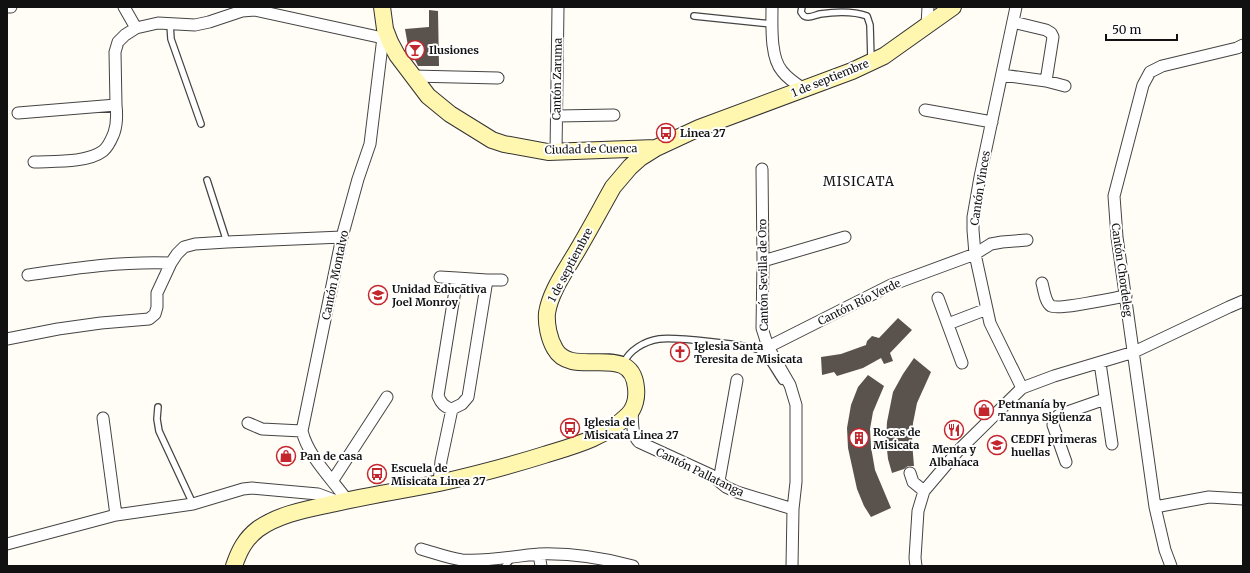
<svg xmlns="http://www.w3.org/2000/svg" width="1250" height="573" font-family="Merriweather,serif">
  <rect width="100%" height="100%" fill="#fffdf5"/>
  <!-- building -->
  <path fill="#5a524d" d="M429 10 438 11 439 66H418L408 46 405 29 429 27Z
    M898 318 912 330 890 353 893 361 884 364 881 358 863 368 837 376 834 372 822 375 821 357 841 354 866 345 867 341 872 336 879 338Z
    M914 358 931 372 917 403 913 423 912 442 914 466H908L904 469 892 473 888 459 886 440 887 422 893 392 903 374Z
    M868 375 884 386 873 412 870 429 871 447 875 470 891 508 871 517 864 506 857 489 848 448 847 428 851 405 858 387Z"/>
  <g fill="none" stroke-linecap="round" stroke-linejoin="round">
    <!-- lane casing -->
    <g stroke="#444" stroke-width="8">
      <path id="lane" d="M802 7 801 12C803 15 804 17 808 17 812 17 816 15 820 14 834 12 853 11 867 16L870 25 871 60
        M694 16 772 24
        M170 24 171 39 201 124
        M207 180 227 242
        M623 364C629 350 645 341 659 339 672 337 751 344 760 351 768 356 776 373 782 381
        M158 407 157 419 159 431 193 504
        M505 566 512 558"/>
    </g>
    <!-- street casing -->
    <g stroke="#444" stroke-width="13">
      <path id="street" d="M8 7H11
        M124 7 136 28
        M772 7C772 25 770 57 782 71 788 79 796 84 804 89
        M1016 7 980 177 973 217V230L975 254 990 323 1022 388
        M1013 22 1046 30 1051 33 1053 37 1046 81
        M927 25 928 7
        M1002 75 1046 81 1065 86
        M413 76 498 78
        M925 110 992 122
        M18 113 116 105 115 52 118 42 125 35 136 28 158 23 195 25 209 22 242 11 255 10 383 38
        M557 116 614 115
        M556 152 558 7
        M34 162C54 161 87 163 103 151 109 146 111 140 114 133 117 124 117 114 116 105
        M762 169 763 261 762 328 768 347 790 385 796 405V482L793 509 792 566
        M763 261 845 237
        M28 275C76 268 123 261 171 263
        M440 277 457 278
        M457 278 487 280 468 397 462 404 452 409C444 407 441 403 438 396Z
        M487 280H502
        M1042 283C1044 290 1045 302 1051 306 1059 310 1114 298 1126 296
        M938 298 962 363
        M948 324 987 309
        M7 339 58 329 101 323 149 319 155 314 157 307V293L171 263 177 254 184 247 195 244 227 242 342 237
        M768 347 891 285 975 254 991 244 1002 242 1027 240
        M1100 363 1112 444
        M632 411C633 422 631 434 639 442L711 475 726 487 737 492 793 509
        M103 418 116 515
        M248 423 262 429 302 431
        M1066 462 1053 425 1054 419 1059 415 1105 399
        M910 473 913 482 924 491
        M333 480 387 397
        M719 481 737 380
        M439 483 441 461 452 409
        M347 500C331 478 308 456 302 431L342 237 358 179 370 144 384 29
        M1155 507 1209 497 1243 499
        M7 544 116 515 193 504 243 489 252 488 318 494 339 502
        M421 549C435 553 448 558 462 560 488 562 513 556 539 554 570 553 603 558 633 566
        M539 554 541 566
        M916 566 915 558 918 511 924 491 958 451 1022 388 1054 376 1134 352 1229 307 1243 301
        M1171 566 1165 550 1155 507 1117 237 1114 196 1143 85 1150 72 1162 66 1237 48 1243 45"/>
    </g>
    <!-- secondary casing -->
    <g stroke="#333" stroke-width="18">
      <path id="secondary" d="M382 7 385 29 390 42 397 55 428 96 450 114 492 140 504 144 548 152 655 148
        M234 566C239 551 245 539 258 529 281 513 309 509 336 503 370 495 404 490 439 483 474 475 509 466 544 455 573 446 605 438 628 415 635 408 637 397 636 388 632 340 572 380 555 349 549 339 546 324 547 313 550 293 564 273 574 256 588 233 600 210 613 187L630 167 640 158 656 148 699 128 852 71 884 56 953 7"/>
    </g>
    <!-- lane -->
    <use href="#lane" stroke="#fff" stroke-width="5.5"/>
    <!-- street -->
    <use href="#street" stroke="#fff" stroke-width="11"/>
    <!-- secondary -->
    <use href="#secondary" stroke="#fff6b0" stroke-width="16"/>
  </g>
  <!-- icons -->
  <defs>
    <g id="bar-ring" transform="scale(1)"><circle r="9.5" fill="#fff" stroke="#c4262e" stroke-width="1.5"/><path d="M-6-5H6L.8 .8V4.5H3.5V6h-7V4.5H-.8V.8Z" fill="#c4262e"/></g>
    <g id="bus-ring" transform="scale(1)"><circle r="9.5" fill="#fff" stroke="#c4262e" stroke-width="1.5"/><path d="M-5-6H5V4H4V6H2V4H-2V6H-4V4H-5ZM-3.5-4V0h7V-4ZM-3.5 1.2v1.5H-2V1.2ZM2 1.2v1.5H3.5V1.2Z" fill="#c4262e"/></g>
    <g id="school-ring" transform="scale(1)"><circle r="9.5" fill="#fff" stroke="#c4262e" stroke-width="1.5"/><path d="M0-5L7-2L0 1L-7-2ZM-4 1L0 2.5L4 1V4Q0 6-4 4Z" fill="#c4262e"/></g>
    <g id="church-ring" transform="scale(1)"><circle r="9.5" fill="#fff" stroke="#c4262e" stroke-width="1.5"/><path d="M-1.2-6h2.4v3.5h3.3v2.4h-3.3V6h-2.4V-.1h-3.3v-2.4h3.3Z" fill="#c4262e"/></g>
    <g id="shop-ring" transform="scale(1)"><circle r="9.5" fill="#fff" stroke="#c4262e" stroke-width="1.5"/><path d="M-5-2.5h2.3a2.7 3.5 0 0 1 5.4 0H5L5.5 6h-11ZM-1.5-2.5h3a1.5 2.3 0 0 0-3 0Z" fill="#c4262e"/></g>
    <g id="restaurant-ring" transform="scale(1)"><circle r="9.5" fill="#fff" stroke="#c4262e" stroke-width="1.5"/><path d="M-5-6h1v4h1v-4h1v4h1v-4h1v5L-1.5 .5V6h-2V.5L-5-1ZM5-6V6H3V1.5H1.5Q1.5-4 5-6Z" fill="#c4262e"/></g>
    <g id="building-ring" transform="scale(1)"><circle r="9.5" fill="#fff" stroke="#c4262e" stroke-width="1.5"/><path d="M-4-6H4V6H1V3H-1V6H-4ZM-2.5-4.3h1.7v1.8h-1.7ZM.8-4.3h1.7v1.8H.8ZM-2.5-1h1.7V.8h-1.7ZM.8-1h1.7V.8H.8Z" fill="#c4262e"/></g>
  </defs>
  <g fill-rule="evenodd">
    <use href="#bar-ring" x="415" y="50"/>
    <use href="#bus-ring" x="666" y="133"/>
    <use href="#school-ring" x="378" y="295"/>
    <use href="#church-ring" x="680" y="352"/>
    <use href="#shop-ring" x="984" y="410"/>
    <use href="#bus-ring" x="570" y="428"/>
    <use href="#restaurant-ring" x="954" y="430"/>
    <use href="#building-ring" x="859" y="438"/>
    <use href="#school-ring" x="997" y="445"/>
    <use href="#shop-ring" x="286" y="456"/>
    <use href="#bus-ring" x="377" y="474"/>
  </g>
  <g text-anchor="middle" stroke-width="4" stroke-linejoin="round" paint-order="stroke">
    <!-- poi labels -->
    <g font-size="11" font-weight="bold" fill="#111" stroke="#fff" text-anchor="start">
      <text x="429" y="54">Ilusiones</text>
      <text x="680" y="137">Linea 27</text>
      <text x="392" y="293">Unidad Educativa<tspan x="392" dy="13">Joel Monroy</tspan></text>
      <text x="694" y="350">Iglesia Santa<tspan x="694" dy="13">Teresita de Misicata</tspan></text>
      <text x="998" y="408">Petmanía by<tspan x="998" dy="13">Tannya Sigüenza</tspan></text>
      <text x="584" y="426">Iglesia de<tspan x="584" dy="13">Misicata Linea 27</tspan></text>
      <text x="873" y="436">Rocas de<tspan x="873" dy="13">Misicata</tspan></text>
      <text x="1011" y="443">CEDFI primeras<tspan x="1011" dy="13">huellas</tspan></text>
      <text x="954" y="453" text-anchor="middle">Menta y<tspan x="954" dy="13">Albahaca</tspan></text>
      <text x="300" y="460">Pan de casa</text>
      <text x="391" y="472">Escuela de<tspan x="391" dy="13">Misicata Linea 27</tspan></text>
    </g>
    <!-- street labels -->
    <g font-size="11" fill="#111" stroke="#fff">
      <text transform="translate(830 78) rotate(-22)" y="4">1 de septiembre</text>
      <text transform="translate(557 79) rotate(-89)" y="4">Cantón Zaruma</text>
      <text transform="translate(591 149) rotate(-1)" y="4">Ciudad de Cuenca</text>
      <text transform="translate(980 188) rotate(-81)" y="4">Cantón Vinces</text>
      <text transform="translate(570 265) rotate(-62)" y="4">1 de septiembre</text>
      <text transform="translate(1122 270) rotate(82)" y="4">Cantón Chordeleg</text>
      <text transform="translate(335 275) rotate(-78)" y="4">Cantón Montalvo</text>
      <text transform="translate(763 275) rotate(-91)" y="4">Cantón Sevilla de Oro</text>
      <text transform="translate(859 302) rotate(-26)" y="4">Cantón Río Verde</text>
      <text transform="translate(700 472) rotate(26)" y="4">Cantón Pallatanga</text>
    </g>
    <!-- quarter labels -->
    <g font-size="13" letter-spacing="1" fill="#111" stroke="#fff">
      <text x="859" y="186">MISICATA</text>
    </g>
  </g>
  <!-- border -->
  <rect width="1250" height="573" fill="none" stroke="#111111" stroke-width="16"/>
  <!-- scale -->
  <path d="M1106 34v6h71v-6" fill="none" stroke="#111111" stroke-width="2"/>
  <text x="1112" y="34" font-size="12" fill="#111111" stroke="#ffffff" stroke-width="3" paint-order="stroke">50 m</text>
</svg>
